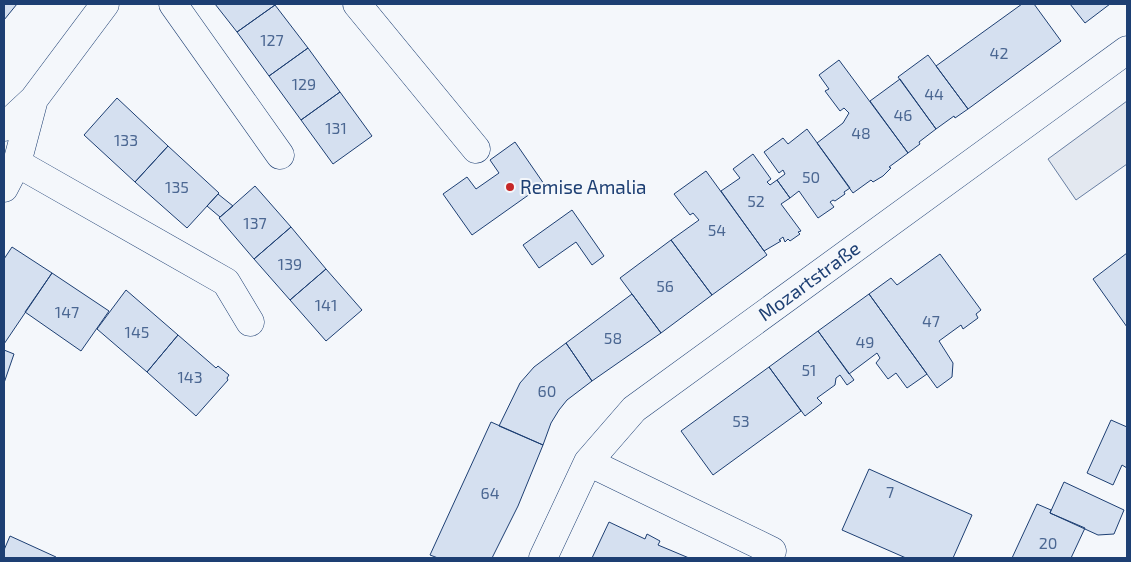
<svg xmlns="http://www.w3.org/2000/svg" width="1131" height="562" font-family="'Exo 2',sans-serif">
  <rect width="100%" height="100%" fill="#f4f7fb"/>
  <!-- parking -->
  <path fill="#e3e8f0" stroke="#687fa3" d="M1127 101V164L1076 200 1048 159Z"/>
  <!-- building -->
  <path fill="#d5e0f0" stroke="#1d3f73" d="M4 4H17L4 20Z
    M215 4H275V5L237 32Z
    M1022 4H1034L1061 41 968 109 936 66Z
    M1070 4H1110L1085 23Z
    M275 5 308 48 269 76 237 32Z
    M308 48 340 92 301 120 269 76Z
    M928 55 968 109 955 118 954 116 936 129 898 77Z
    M839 60 908 153 889 167 891 168 883 176 873 182 871 180 853 193 817 143 843 123 849 113 844 108 840 111 825 91 829 89 819 75Z
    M900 79 936 129 919 142 920 144 908 153 870 101Z
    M340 92 372 136 333 164 301 120Z
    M117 98 168 146 135 182 84 135Z
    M807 129 850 188 844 192 845 194 835 201 833 200 830 202 834 207 818 218 799 191 790 198 777 180 785 174 783 170 779 173 764 152 783 138 788 144Z
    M515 142 544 184 472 235 443 194 467 177 476 189 499 173 490 160Z
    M168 146 219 193 187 228 135 182Z
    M753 154 771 179 767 182 770 185 777 180 790 198 781 204 801 231 798 232 800 234 790 241 788 239 785 242 783 237 779 240 781 241 764 251 721 191 740 178 733 169Z
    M706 171 767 255 712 295 671 240 699 220 693 213 690 215 674 194Z
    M255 186 291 227 254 259 219 218Z
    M218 194 233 206 220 217 207 206Z
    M572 210 604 256 592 265 576 242 539 268 523 245Z
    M291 227 326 269 290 300 254 259Z
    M671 240 712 295 661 333 620 278Z
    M12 247 52 273 4 344V259Z
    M1127 253V327L1093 279Z
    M940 254 981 310 976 314 978 318 963 329 961 325 939 341 953 363 952 377 937 388 869 294 891 278 897 285Z
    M326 269 362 310 326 341 290 300Z
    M52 273 109 311 81 351 25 312Z
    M126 290 178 335 147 372 97 329Z
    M632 294 661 333 592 381 566 343Z
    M869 294 927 374 907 388 896 373 888 379 876 363 880 358 877 353 849 374 818 331Z
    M818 331 854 380 847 385 840 375 836 378 835 385 817 398 822 403 805 416 769 367Z
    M178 335 216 368 218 366 229 375 227 378 228 380 196 416 147 372Z
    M566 343 592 381 567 400 559 410 551 423 543 445 499 426 520 383 534 367Z
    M4 350 14 354 4 383Z
    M769 367 801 411 713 475 681 431Z
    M1111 420 1127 427V468L1122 465 1113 485 1087 473Z
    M491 422 543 445 518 506 492 558H438L430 555Z
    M869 469 972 515 953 558H906L842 530Z
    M1064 482 1124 510 1114 534 1098 535 1050 513Z
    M1037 504 1051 510 1050 513 1085 528 1071 558H1012Z
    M609 522 645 539 647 534 660 541 658 545 689 558H592Z
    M10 536 56 557V558H4V550Z"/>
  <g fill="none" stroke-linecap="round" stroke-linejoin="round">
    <!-- minor casing -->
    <g stroke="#1d3f73" stroke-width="29">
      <path id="minor" d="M173 4 280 155
        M357 4 476 149
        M17 163 226 282 250 322
        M588 462 772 551
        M543 558 588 462 634 409 1127 50"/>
    </g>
    <!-- major casing -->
    <g stroke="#1d3f73" stroke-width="29">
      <path id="major" d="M4 127 34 99 105 4
        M4 188 17 163 34 99"/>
    </g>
    <!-- minor -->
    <use href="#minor" stroke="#f4f7fb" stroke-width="28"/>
    <!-- major -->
    <use href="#major" stroke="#f4f7fb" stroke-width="28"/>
  </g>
  <!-- markers -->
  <circle fill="#c62828" stroke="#f4f7fb" stroke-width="2" cx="510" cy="187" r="5"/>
  <g text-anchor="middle" stroke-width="4" stroke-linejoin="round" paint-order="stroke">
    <!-- number labels -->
    <g font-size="16" fill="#4b6792">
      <text x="272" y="46">127</text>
      <text x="999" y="59">42</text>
      <text x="304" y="90">129</text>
      <text x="934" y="100">44</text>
      <text x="903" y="121">46</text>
      <text x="336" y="134">131</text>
      <text x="861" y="139">48</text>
      <text x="126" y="146">133</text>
      <text x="811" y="183">50</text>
      <text x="177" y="193">135</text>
      <text x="756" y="207">52</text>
      <text x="255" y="229">137</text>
      <text x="717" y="236">54</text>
      <text x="290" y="270">139</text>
      <text x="665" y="292">56</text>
      <text x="326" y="311">141</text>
      <text x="67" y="318">147</text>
      <text x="931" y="327">47</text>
      <text x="137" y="338">145</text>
      <text x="613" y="344">58</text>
      <text x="865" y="348">49</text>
      <text x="809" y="376">51</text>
      <text x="190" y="383">143</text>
      <text x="547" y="397">60</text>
      <text x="741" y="427">53</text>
      <text x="890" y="498">7</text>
      <text x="490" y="499">64</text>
      <text x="1048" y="549">20</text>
    </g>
    <!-- poi labels -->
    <g font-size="19" fill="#1d3f73" stroke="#f4f7fb" text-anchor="start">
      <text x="520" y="194">Remise Amalia</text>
    </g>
    <!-- street labels -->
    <g font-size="19" fill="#1d3f73" stroke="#f4f7fb">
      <text transform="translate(809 281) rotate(-36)" y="7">Mozartstraße</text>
    </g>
  </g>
  <!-- border -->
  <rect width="1131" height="562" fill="none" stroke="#1d3f73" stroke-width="10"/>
</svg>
